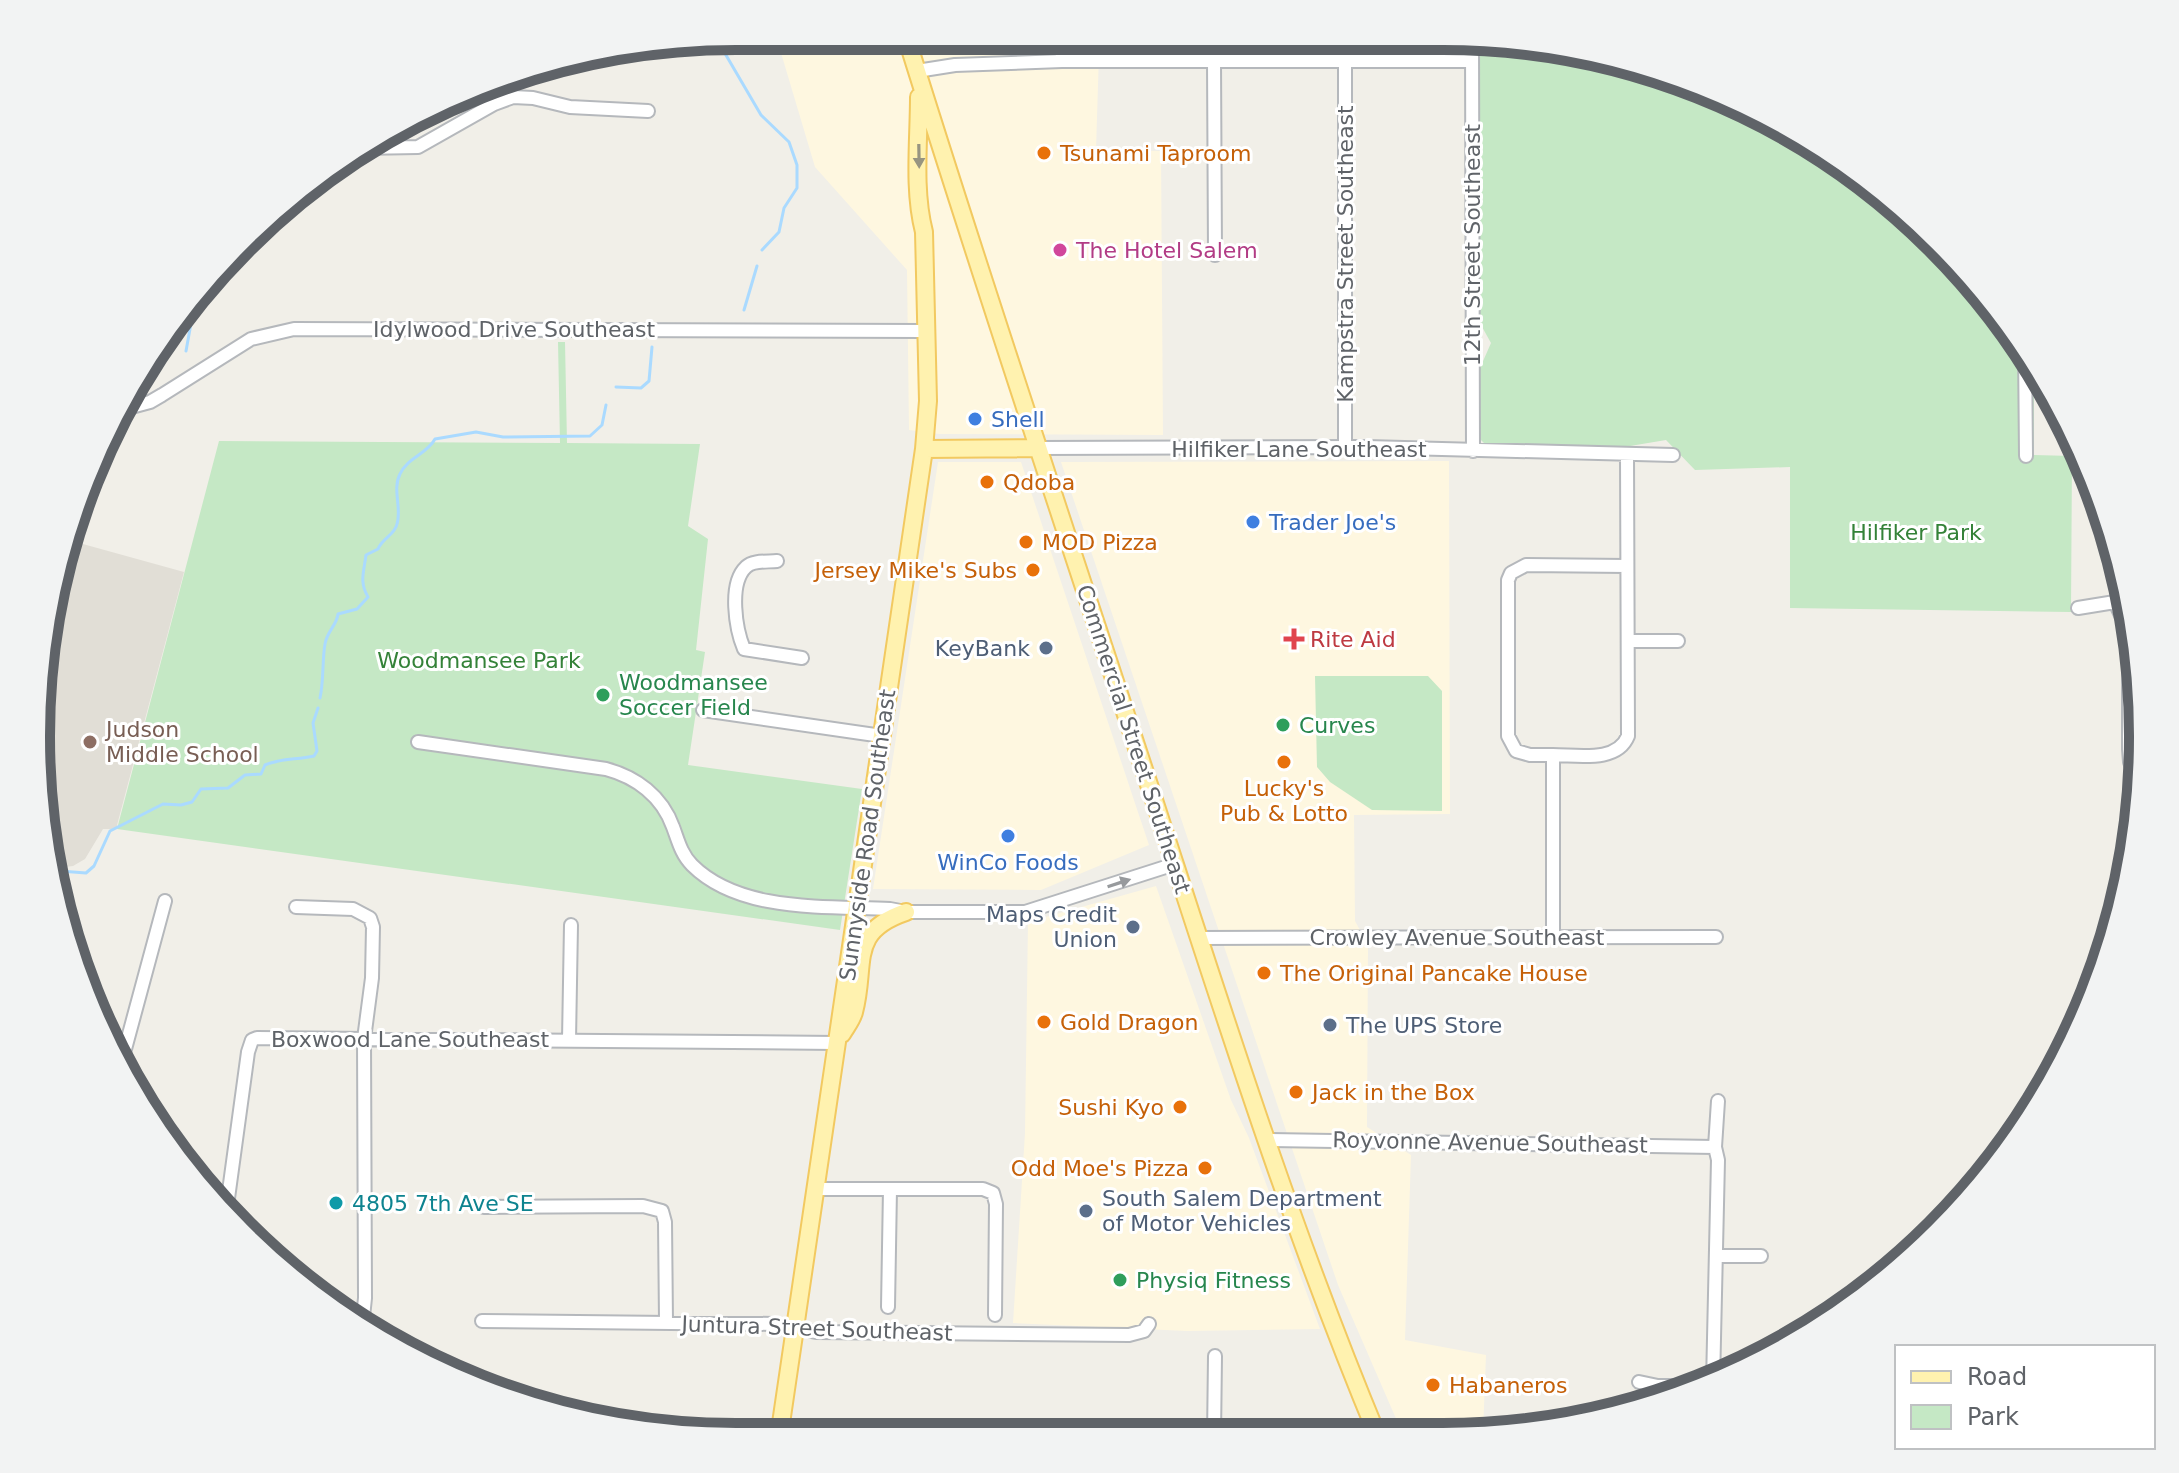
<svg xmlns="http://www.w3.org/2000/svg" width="2179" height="1473" font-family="'DejaVu Sans',sans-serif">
  <rect width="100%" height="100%" fill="#f1efe8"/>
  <!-- commercial -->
  <path fill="#fef7e0" d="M776 36H1070V52L1099 53 1096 150 1161 151 1163 435 939 434 909 430 907 270 815 167Z
    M1449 461 1450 814 1354 815 1355 921 1368 945 1367 1127 1411 1155 1405 1340 1486 1355 1483 1433 1404 1437 1338 1285 1061 462Z
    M938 462H1021L1149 845 1041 890 873 889Z
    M1156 886 1231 1100 1249 1138 1320 1329 1187 1331 1013 1323 1025 1133 1028 922Z"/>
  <!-- education -->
  <path fill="#e1ded6" d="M72 541 184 572 116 829H103L85 859 73 866 49 869 38 690Z"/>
  <!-- green -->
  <path fill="#c5e8c5" d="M1465 38 1579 49 1753 108 1937 241 2025 347 2034 365V455L2072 456 2071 612 1790 608V467L1695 470 1666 440 1618 448 1487 446 1480 439V368L1491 343 1466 298Z
    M558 342H565L567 443 700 444 688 526 708 539 696 650 705 652 688 765 862 789 840 930 117 829 219 441 560 443Z
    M1315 676H1428L1442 691V811L1372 810 1330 782 1317 767Z"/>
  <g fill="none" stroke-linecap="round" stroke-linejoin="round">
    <!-- stream -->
    <path stroke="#aadaff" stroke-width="3" d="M698 42 723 50 761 115 789 142 797 165V188L784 208 779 232 762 250
      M744 310 757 266
      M186 351 196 296 246 249
      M616 387 641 388 649 381 652 347
      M320 698C324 680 322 661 325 644 327 631 337 625 338 614L357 609 368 597C359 582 364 571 366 555L378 549C382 538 395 535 397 524 402 509 392 489 400 474 407 458 427 454 435 439L476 432 503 437 590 436 602 425 606 405
      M52 881 60 871 86 873 94 866 110 831 163 804 181 805 192 802 201 789 228 788 245 775 261 774 265 765C282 758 296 760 314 756L317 751 313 723 318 708"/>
    <!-- minor casing -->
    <g stroke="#b5b8bc" stroke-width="16">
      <path id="minor" d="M1061 36 1062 61
        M1472 39 1473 451
        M1214 61 1215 255
        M1345 61V447
        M917 71 955 65 1062 61H1470
        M361 148 418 147 494 104 513 97 533 98 570 107 648 111
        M2025 348 2026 456
        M124 409 150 402 162 395 251 339 294 329 925 331
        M1038 448 1367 447 1673 455
        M777 561C767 562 753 560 746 567 728 584 736 630 744 649L802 658
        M2115 602 2125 624 2129 644V749L2130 762 2138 783
        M2078 608 2115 602 2127 590
        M1628 641H1678
        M703 710 882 736
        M418 742 606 769C636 777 662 796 673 827 678 840 681 854 692 865 740 913 827 906 890 909L906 912H1025L1175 864
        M1553 755H1530L1516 751 1508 736V580L1511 573 1526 565 1627 566
        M296 907 353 909 370 918 373 927 372 978 364 1039 365 1298 363 1317H360
        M1553 937V755C1578 755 1617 763 1628 736L1627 454
        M1199 938 1716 937
        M569 1040 571 925
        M121 1064 165 901
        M1265 1140 1715 1147
        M816 1189H983L993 1193 996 1204 995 1315
        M484 1207 643 1206 662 1211 665 1222 666 1321
        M226 1213 248 1052 252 1040 257 1038 837 1043
        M1716 1256H1761
        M888 1307 890 1189
        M482 1321 775 1324 816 1332 1129 1335 1144 1331 1149 1324
        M1639 1382 1658 1386H1702
        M1713 1383 1718 1160 1715 1147 1718 1101
        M1214 1437 1215 1356"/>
    </g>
    <!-- major casing -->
    <g stroke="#f2c960" stroke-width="20">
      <path id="major" d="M906 36C986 294 1072 550 1156 806 1225 1018 1292 1231 1378 1437
        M924 449 1038 448
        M842 1034C846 1027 852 1020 854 1012 867 964 847 932 906 912
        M779 1437 924 449 928 401 924 232C913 189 919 141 919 97"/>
    </g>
    <!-- minor -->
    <use href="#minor" stroke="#fff" stroke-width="12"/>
    <!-- major -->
    <use href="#major" stroke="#fff2af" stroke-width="16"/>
  </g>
  <!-- one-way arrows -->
  <defs><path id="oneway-solid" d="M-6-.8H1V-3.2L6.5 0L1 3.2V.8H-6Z" transform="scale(2)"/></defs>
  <use fill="#979581" href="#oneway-solid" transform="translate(919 156) rotate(89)"/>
  <use fill="#979a9d" href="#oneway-solid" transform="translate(1119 883) rotate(-18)"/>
  <!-- markers -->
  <g fill="#e8710a" stroke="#fff" stroke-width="3">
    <circle cx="1044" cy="153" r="8"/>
    <circle cx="987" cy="482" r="8"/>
    <circle cx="1026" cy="542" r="8"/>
    <circle cx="1033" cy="570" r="8"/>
    <circle cx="1284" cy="762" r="8"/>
    <circle cx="1264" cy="973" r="8"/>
    <circle cx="1044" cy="1022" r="8"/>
    <circle cx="1296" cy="1092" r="8"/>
    <circle cx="1180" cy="1107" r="8"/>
    <circle cx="1205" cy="1168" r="8"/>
    <circle cx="1433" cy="1385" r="8"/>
  </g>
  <circle fill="#d1479c" stroke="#fff" stroke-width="3" cx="1060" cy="250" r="8"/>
  <g fill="#3f7fe0" stroke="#fff" stroke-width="3">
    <circle cx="975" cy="419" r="8"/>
    <circle cx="1253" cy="522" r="8"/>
    <circle cx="1008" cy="836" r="8"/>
  </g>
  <path fill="#e0444e" stroke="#fff" stroke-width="3" d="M1290 627h8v8h8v8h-8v8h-8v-8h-8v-8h8z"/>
  <g fill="#5c6f8a" stroke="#fff" stroke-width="3">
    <circle cx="1046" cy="648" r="8"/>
    <circle cx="1133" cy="927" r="8"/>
    <circle cx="1330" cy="1025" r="8"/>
    <circle cx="1086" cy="1211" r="8"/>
  </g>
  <g fill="#2e9e5b" stroke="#fff" stroke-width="3">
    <circle cx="603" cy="695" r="8"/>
    <circle cx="1283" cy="725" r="8"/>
    <circle cx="1120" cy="1280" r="8"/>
  </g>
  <circle fill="#8d6e63" stroke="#fff" stroke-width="3" cx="90" cy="742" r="8"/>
  <circle fill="#0f9aa8" stroke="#fff" stroke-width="3" cx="336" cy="1203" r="8"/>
  <g text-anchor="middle" stroke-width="6" stroke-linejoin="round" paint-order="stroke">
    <!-- food labels -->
    <g font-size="22" fill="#c56008" stroke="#fff" text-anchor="start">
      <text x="1060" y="161">Tsunami Taproom</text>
      <text x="1003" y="490">Qdoba</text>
      <text x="1042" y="550">MOD Pizza</text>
      <text x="1017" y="578" text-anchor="end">Jersey Mike's Subs</text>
      <text x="1284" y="796" text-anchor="middle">Lucky's<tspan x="1284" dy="25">Pub &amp; Lotto</tspan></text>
      <text x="1280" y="981">The Original Pancake House</text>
      <text x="1060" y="1030">Gold Dragon</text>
      <text x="1312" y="1100">Jack in the Box</text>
      <text x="1164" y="1115" text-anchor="end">Sushi Kyo</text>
      <text x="1189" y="1176" text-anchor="end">Odd Moe's Pizza</text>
      <text x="1449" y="1393">Habaneros</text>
    </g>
    <!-- street labels -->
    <g font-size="22" fill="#5f6368" stroke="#fff">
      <text transform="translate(1472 245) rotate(-90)" y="8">12th Street Southeast</text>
      <text transform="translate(1345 254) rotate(-90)" y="8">Kampstra Street Southeast</text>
      <text x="514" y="337">Idylwood Drive Southeast</text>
      <text x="1299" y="457">Hilfiker Lane Southeast</text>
      <text transform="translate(1134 739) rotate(72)" y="8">Commercial Street Southeast</text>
      <text transform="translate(867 835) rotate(-82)" y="8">Sunnyside Road Southeast</text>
      <text x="1457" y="945">Crowley Avenue Southeast</text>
      <text x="410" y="1047">Boxwood Lane Southeast</text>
      <text transform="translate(1490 1142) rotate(1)" y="8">Royvonne Avenue Southeast</text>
      <text transform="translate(817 1328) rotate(2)" y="8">Juntura Street Southeast</text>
    </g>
    <!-- hotel labels -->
    <g font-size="22" fill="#b23c85" stroke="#fff" text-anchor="start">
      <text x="1076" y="258">The Hotel Salem</text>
    </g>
    <!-- shop labels -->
    <g font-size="22" fill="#366cbe" stroke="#fff" text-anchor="start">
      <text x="991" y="427">Shell</text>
      <text x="1269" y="530">Trader Joe's</text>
      <text x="1008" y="870" text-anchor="middle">WinCo Foods</text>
    </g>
    <!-- park labels -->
    <g font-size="22" fill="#348238" stroke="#fff">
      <text x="1916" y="540">Hilfiker Park</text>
      <text x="479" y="668">Woodmansee Park</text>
    </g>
    <!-- health labels -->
    <g font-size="22" fill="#be3a42" stroke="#fff" text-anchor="start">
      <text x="1310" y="647">Rite Aid</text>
    </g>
    <!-- service labels -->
    <g font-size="22" fill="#4e5e75" stroke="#fff" text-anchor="end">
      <text x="1030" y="656">KeyBank</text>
      <text x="1117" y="922">Maps Credit<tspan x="1117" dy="25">Union</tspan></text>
      <text x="1346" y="1033" text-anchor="start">The UPS Store</text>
      <text x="1102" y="1206" text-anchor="start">South Salem Department<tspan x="1102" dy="25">of Motor Vehicles</tspan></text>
    </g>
    <!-- leisure labels -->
    <g font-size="22" fill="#27864d" stroke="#fff" text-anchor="start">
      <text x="619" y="690">Woodmansee<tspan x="619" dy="25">Soccer Field</tspan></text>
      <text x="1299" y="733">Curves</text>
      <text x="1136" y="1288">Physiq Fitness</text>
    </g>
    <!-- education labels -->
    <g font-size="22" fill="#785e54" stroke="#fff" text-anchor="start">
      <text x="106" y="737">Judson<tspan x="106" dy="25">Middle School</tspan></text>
    </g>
    <!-- culture labels -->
    <g font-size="22" fill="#0d838f" stroke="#fff" text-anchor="start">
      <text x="352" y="1211">4805 7th Ave SE</text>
    </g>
  </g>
  <!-- crop -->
  <path d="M0 0H2179V1473H0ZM736 50H1443A686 686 0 0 1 2129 736V737A686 686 0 0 1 1443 1423H736A686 686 0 0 1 50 737V736A686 686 0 0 1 736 50Z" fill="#f2f3f3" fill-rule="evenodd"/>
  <path fill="none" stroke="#5f6368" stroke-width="10" d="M736 50H1443A686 686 0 0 1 2129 736V737A686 686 0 0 1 1443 1423H736A686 686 0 0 1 50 737V736A686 686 0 0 1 736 50Z"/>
  <!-- legend -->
  <rect x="1895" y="1345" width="260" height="104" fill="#ffffff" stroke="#bfc1c3" stroke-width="2"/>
  <rect x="1911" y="1371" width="40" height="12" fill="#fff2af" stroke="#bfc1c3" stroke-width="2"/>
  <text x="1967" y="1385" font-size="24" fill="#5f6368">Road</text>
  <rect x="1911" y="1405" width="40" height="24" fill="#c5e8c5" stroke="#bfc1c3" stroke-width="2"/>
  <text x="1967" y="1425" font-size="24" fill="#5f6368">Park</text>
</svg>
